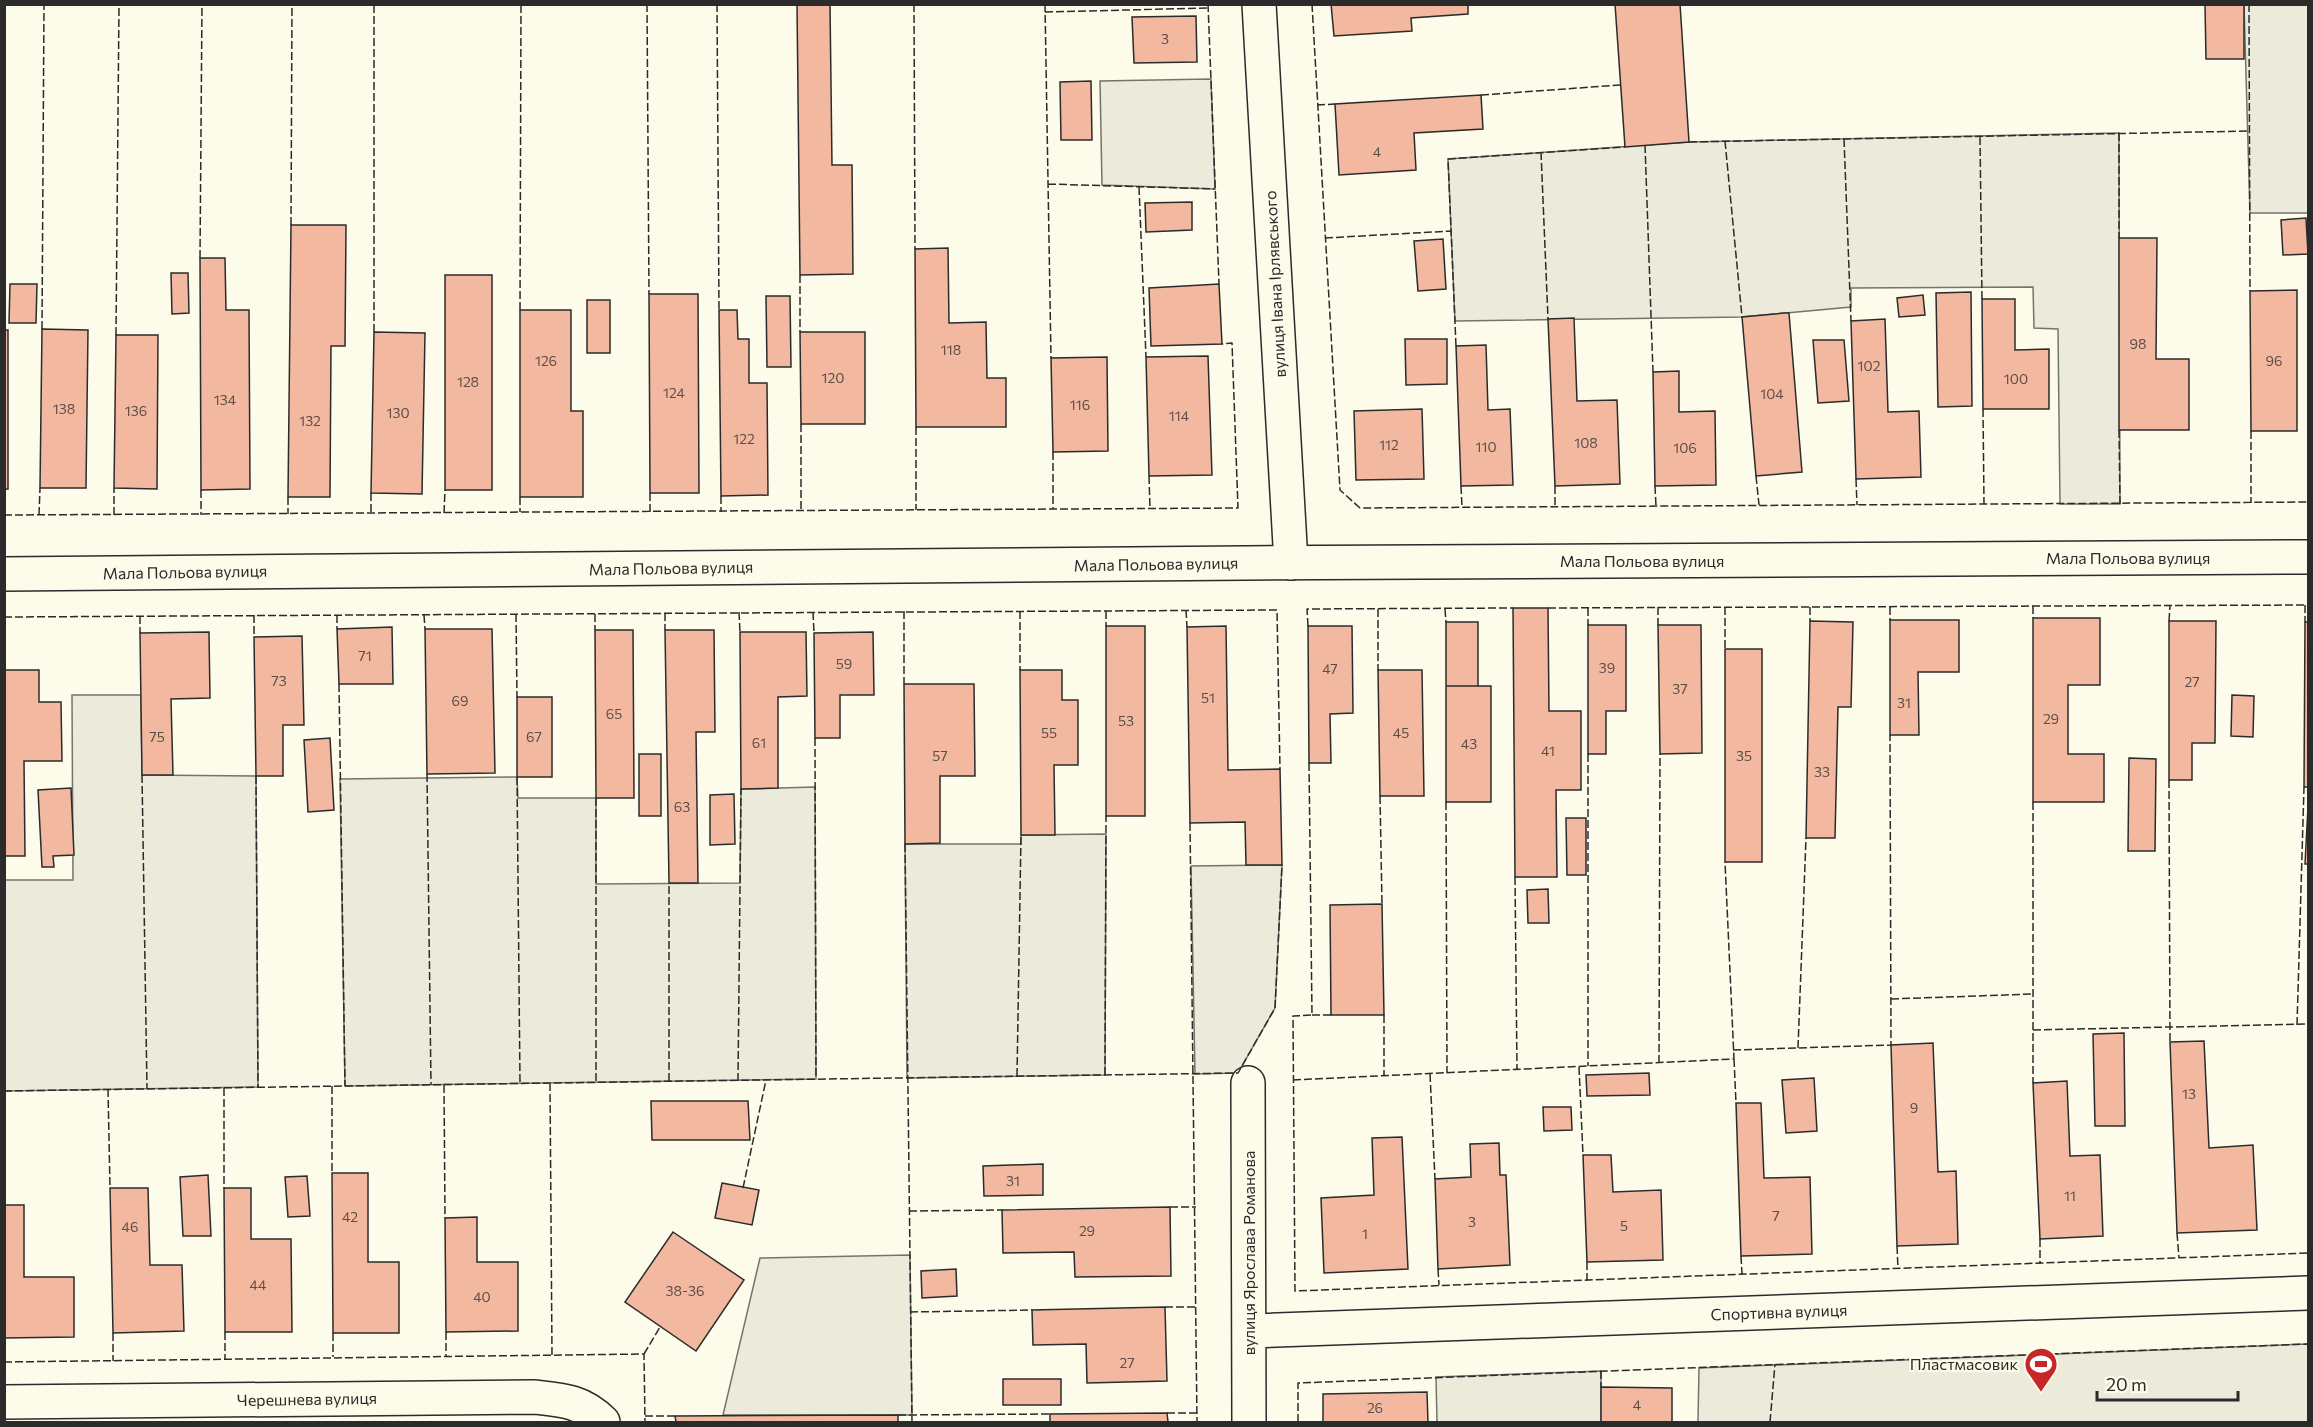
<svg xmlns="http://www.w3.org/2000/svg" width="2313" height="1427" font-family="Commissioner,sans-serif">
  <rect width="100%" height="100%" fill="#fdfbea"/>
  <!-- green -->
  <path fill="#ecebdb" stroke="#74746e" stroke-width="1.5" d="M2244 5H2308V213H2250Z
    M1211 79 1215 189 1102 185 1100 81Z
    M2119 133 2120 504H2060L2058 329 2034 328 2033 287 1851 288V307L1742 317 1455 321 1448 159 1689 142Z
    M72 695H141L142 775 256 776 258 1087 5 1091 4 880H73Z
    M517 777 518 798H596V884L740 883 741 789 815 787 816 1079 345 1086 340 779Z
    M1106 834 1105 1075 907 1078 905 844H1021V835Z
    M1282 865 1275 1008 1238 1073 1195 1074 1191 866Z
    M910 1255 912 1415H723L760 1258Z
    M2308 1344V1422H1698L1699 1368Z
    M1601 1371V1422H1437L1436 1377Z"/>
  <!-- building -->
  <path fill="#f2b8a0" stroke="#2b2b2b" stroke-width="1.5" d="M797 4H830L832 165H852L853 274 800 275Z
    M1331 4H1468V14L1411 18 1412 31 1334 36Z
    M1615 4H1680L1689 142 1625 147Z
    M2205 4H2244V59H2206Z
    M1196 16 1197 62 1134 63 1132 17Z
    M1091 81 1092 140H1061L1060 82Z
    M1481 95 1483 129 1414 133 1416 170 1339 175 1335 104Z
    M1192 202V230L1146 232 1145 203Z
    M2306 218 2308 254 2283 255 2281 220Z
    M291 225H346L345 346H331L330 497H288Z
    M2119 238H2157L2156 359H2189V430H2119Z
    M1443 239 1446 289 1418 291 1414 241Z
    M948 248 949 323 986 322 987 378H1006V427H916L915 249Z
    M200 258H225L226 310H249L250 489 201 490Z
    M171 273H188L189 313 172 314Z
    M445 275H492V490H445Z
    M10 284H37L36 323H9Z
    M1219 284 1222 344 1151 346 1149 288Z
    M2297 290V431H2251L2250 291Z
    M1971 292 1972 406 1938 407 1936 293Z
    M649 294H698L699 493H650Z
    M1923 295 1925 315 1899 317 1897 298Z
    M766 296H790L791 367H767Z
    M1982 299H2015V350L2049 349V409H1983Z
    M587 300H610V353H587Z
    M520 310H571V411H583V497H520Z
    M719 310H737L738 339H749V383H767L768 495 721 496Z
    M1784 313H1789L1802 472 1756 476 1742 317Z
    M1574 318 1577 401 1617 400 1620 484 1555 486 1548 319Z
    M1885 319 1888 412 1919 411 1921 477 1856 479 1851 321Z
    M42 329 88 330 86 488H40Z
    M4 330H8V489H4Z
    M374 332 425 333 422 494 371 493Z
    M800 332H865V424H801Z
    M116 335H158L157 489 114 488Z
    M1405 339H1447V384L1406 385Z
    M1813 340H1844L1849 401 1818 403Z
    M1486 345 1488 410 1510 409 1513 485 1461 486 1456 346Z
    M1208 356 1212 475 1149 476 1146 357Z
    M1107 357 1108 451 1053 452 1051 358Z
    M1679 371V412L1715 411 1716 485 1655 486 1653 372Z
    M1422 409 1424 479 1356 480 1354 411Z
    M1513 608H1548L1549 711H1581V790H1556L1557 877H1515Z
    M2033 618H2100V685H2068V754H2104V802H2033Z
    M1890 620H1959V672H1918L1919 735H1890Z
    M1810 621 1853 622 1851 707H1838L1835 838H1806Z
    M2169 621H2216L2215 743H2192V780H2169Z
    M1446 622H1478V686H1446Z
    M2305 622H2308V787H2304Z
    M1588 625H1626V711H1606V754H1588Z
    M1658 625H1701L1702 753 1660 754Z
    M1106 626H1145V816H1106Z
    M1226 626 1228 770 1280 769 1282 865H1246L1245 822 1190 823 1187 627Z
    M1308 626H1352L1353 713 1330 714 1331 763H1309Z
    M392 627 393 684H339L337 629Z
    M425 629H492L495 773 427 774Z
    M595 630H633L634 798H596Z
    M665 630H714L715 732H696L698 883H669Z
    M209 632 210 698 171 699 173 775H142L140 633Z
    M740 632H806L807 696 778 697V788L741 789Z
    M873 632 874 695H840V738H815L814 633Z
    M302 636 304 725H283V776H256L254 637Z
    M1725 649H1762V862H1725Z
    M4 670H39V702H61L62 761H24L25 856H4Z
    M1020 670H1062V700H1078V765H1054L1055 835H1021Z
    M1378 670H1422L1424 796H1380Z
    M904 684H974L975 776H940V843L905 844Z
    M1446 686H1491V802H1446Z
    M2232 695 2254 696 2253 737 2231 736Z
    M517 697H552V777H517Z
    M330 738 334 810 308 812 304 740Z
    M639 754H661V816H639Z
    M2129 758 2156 759 2155 851H2128Z
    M71 788 74 855 53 856 54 867H42L38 790Z
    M734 794 735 844 710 845V795Z
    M2308 807V864H2305Z
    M1566 818H1586V875H1567Z
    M1548 889 1549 923H1528L1527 890Z
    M1382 904 1384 1015H1331L1330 905Z
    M2124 1033 2125 1126H2095L2093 1034Z
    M2204 1041 2209 1148 2253 1145 2257 1230 2177 1233 2170 1042Z
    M1933 1043 1938 1172 1956 1171 1958 1244 1897 1246 1891 1045Z
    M1649 1073 1650 1095 1587 1096 1586 1075Z
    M1814 1078 1817 1131 1786 1133 1782 1080Z
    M2067 1081 2070 1156 2100 1155 2103 1236 2040 1239 2033 1083Z
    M651 1101H748L750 1140H652Z
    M1736 1103H1761L1764 1178 1810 1177 1812 1254 1741 1256Z
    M1543 1107H1571L1572 1130 1544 1131Z
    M1402 1137 1408 1269 1324 1273 1321 1198 1374 1195 1372 1138Z
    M1499 1143 1500 1175H1506L1510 1265 1438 1269 1435 1179 1471 1177 1470 1144Z
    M1583 1155H1611L1613 1192 1661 1190 1663 1260 1587 1262Z
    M1043 1164V1195L984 1196 983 1166Z
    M332 1173H368V1262H399V1333H333Z
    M208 1175 211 1236H183L180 1177Z
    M307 1176 310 1216 288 1217 285 1177Z
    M722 1183 759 1190 752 1225 715 1218Z
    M110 1188H148L150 1265H182L184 1331 113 1333Z
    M224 1188H251V1239H291L292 1332H225Z
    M4 1205H24V1277H74V1337L4 1338Z
    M1170 1207 1171 1276 1075 1277 1074 1252 1003 1253 1002 1210Z
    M477 1217V1262H518V1331L446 1332 445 1218Z
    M673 1232 744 1280 696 1351 625 1302Z
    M956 1269 957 1296 922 1298 921 1271Z
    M1165 1307 1167 1381 1087 1383 1086 1344 1033 1345 1032 1310Z
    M1003 1379H1061V1405H1003Z
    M1601 1387 1672 1388V1422H1601Z
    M1427 1392 1428 1422H1323V1394Z
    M1167 1413 1168 1422H1050V1414Z
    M898 1415V1422H676L675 1416Z"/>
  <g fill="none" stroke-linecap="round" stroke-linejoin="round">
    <!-- street casing -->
    <g stroke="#2b2b2b" stroke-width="36">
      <path id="street" d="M1259 4 1291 563
        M1248 1083 1249 1422
        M1249 1331 2308 1293
        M4 1402 534 1397C563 1400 582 1401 603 1422"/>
    </g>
    <!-- secondary casing -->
    <g stroke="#2b2b2b" stroke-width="36">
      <path id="secondary" d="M4 574 1245 563 2308 557"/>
    </g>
    <!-- street -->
    <use href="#street" stroke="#fdfbea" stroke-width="33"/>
    <!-- secondary -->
    <use href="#secondary" stroke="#fdfbea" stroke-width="33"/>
    <!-- fence -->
    <path stroke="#2b2b2b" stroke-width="1.5" stroke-dasharray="8 3" stroke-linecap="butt" d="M647 4 649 294
      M717 4 719 310
      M914 4 915 249
      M1045 4 1051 358
      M1208 4 1219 284
      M1312 4 1340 490 1360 508 2308 502
      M2249 4 2250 291
      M1045 12 1208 8
      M1481 95 1620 85
      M1317 105 1335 104
      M2119 133V238
      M1980 137 1982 299
      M1844 139 1851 321
      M1725 141 1742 317
      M1689 142 2249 131
      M1645 145 1653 372
      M1541 152 1548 319
      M1048 184 1215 189
      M1139 187 1146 357
      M291 225 292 4
      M1325 238 1451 231
      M200 258 202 4
      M800 275V332
      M520 310 521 4
      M42 329 44 4
      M374 332V4
      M116 335 119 4
      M1456 346 1448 159 1625 147
      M1983 409 1984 504
      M801 424V511
      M916 427V510
      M2119 430 2120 504
      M2251 431V503
      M1053 452V509
      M1149 476 1150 509
      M1756 476 1759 505
      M1856 479 1857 505
      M1461 486 1462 507
      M1555 486V507
      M1655 486 1656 506
      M201 490V515
      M371 493V513
      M650 493V512
      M721 496V512
      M288 497V514
      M520 497V512
      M444 513 445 490
      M4 515 1238 508 1232 343 1222 344
      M39 515 40 488
      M114 515V488
      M2305 605V622
      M2033 606V618
      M1658 607V625
      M1725 607V649
      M1810 607V621
      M1890 607V620
      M1548 608 2308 605
      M1588 608V625
      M1378 609V670
      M1445 609 1446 622
      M1186 610 1187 627
      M904 611V684
      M1020 611V670
      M1106 611V626
      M739 612 740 632
      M813 612 814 633
      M665 613V630
      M516 614 517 697
      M595 614V630
      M254 615V637
      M337 615V629
      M424 615 425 629
      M140 616V633
      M4 617 1277 610 1280 769
      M2169 621 2170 606
      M1308 626 1307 609 1513 608
      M339 684 345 1086
      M815 738 816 1079
      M1588 754V1066
      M1309 763 1312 1015 1293 1016 1295 1291 2308 1253
      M427 774 431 1085
      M142 775 147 1089
      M256 776 258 1087
      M517 777 520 1084
      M2169 780 2170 1042
      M1380 796 1382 904
      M596 798V1082
      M1446 802 1447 1073
      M2033 802V1083
      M1190 823 1197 1422
      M905 844 912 1422
      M1515 877 1517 1070
      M1891 999 2033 994
      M1312 1015H1331
      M1384 1015V1076
      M2297 1025 2304 787
      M2033 1030 2308 1024
      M1798 1048 1806 838
      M1733 1050 1891 1045 1890 735
      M1734 1059 1736 1103
      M1659 1063 1660 754
      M1579 1067 1583 1155
      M1430 1074 1435 1179
      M1105 1075 1106 816
      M1017 1076 1021 835
      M1293 1080 1734 1059 1725 862
      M669 1081V883
      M738 1081 741 789
      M550 1083 552 1355
      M444 1085 445 1218
      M332 1086V1173
      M224 1088V1188
      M108 1089 110 1188
      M4 1091 1238 1073 1275 1008 1282 865
      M743 1188 766 1080
      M1170 1207H1196
      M909 1211 1002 1210
      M2177 1233 2179 1258
      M2040 1239V1263
      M1897 1246 1898 1269
      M1741 1256 1742 1274
      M1587 1262V1280
      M1438 1269 1439 1285
      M1165 1307H1196
      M910 1312 1032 1310
      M225 1332V1359
      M446 1332V1357
      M113 1333V1361
      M333 1333V1357
      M644 1354 660 1327
      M4 1362 644 1354 645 1422
      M1601 1371V1387
      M1167 1413H1197
      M898 1415 1050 1414
      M645 1416H675
      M1298 1422V1383L2308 1344
      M1770 1422 1775 1364"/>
  </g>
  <!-- icons -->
  <defs>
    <g id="stadium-pin" transform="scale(1.725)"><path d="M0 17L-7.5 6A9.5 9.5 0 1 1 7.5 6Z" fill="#c62828" stroke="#fdfbea"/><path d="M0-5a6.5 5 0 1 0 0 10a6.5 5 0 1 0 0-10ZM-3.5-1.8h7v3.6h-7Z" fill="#fff"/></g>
  </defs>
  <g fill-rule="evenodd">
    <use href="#stadium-pin" x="2041" y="1364"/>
  </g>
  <g text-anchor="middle" stroke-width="4.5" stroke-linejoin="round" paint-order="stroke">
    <!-- number labels -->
    <g font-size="14" fill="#5d4e48">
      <text x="1165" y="44">3</text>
      <text x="1377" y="157">4</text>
      <text x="2138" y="349">98</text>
      <text x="951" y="355">118</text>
      <text x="546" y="366">126</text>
      <text x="2274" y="366">96</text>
      <text x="1869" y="371">102</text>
      <text x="833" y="383">120</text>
      <text x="2016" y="384">100</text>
      <text x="468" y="387">128</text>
      <text x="674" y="398">124</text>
      <text x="1772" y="399">104</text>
      <text x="225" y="405">134</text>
      <text x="1080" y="410">116</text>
      <text x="64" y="414">138</text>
      <text x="136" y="416">136</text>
      <text x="398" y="418">130</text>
      <text x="1179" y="421">114</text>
      <text x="310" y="426">132</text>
      <text x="744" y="444">122</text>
      <text x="1586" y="448">108</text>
      <text x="1389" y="450">112</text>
      <text x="1486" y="452">110</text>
      <text x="1685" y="453">106</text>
      <text x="365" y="661">71</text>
      <text x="844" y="669">59</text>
      <text x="1607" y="673">39</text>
      <text x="1330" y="674">47</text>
      <text x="279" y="686">73</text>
      <text x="2192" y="687">27</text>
      <text x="1680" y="694">37</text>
      <text x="1208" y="703">51</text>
      <text x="460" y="706">69</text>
      <text x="1904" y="708">31</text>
      <text x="614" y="719">65</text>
      <text x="2051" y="724">29</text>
      <text x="1126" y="726">53</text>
      <text x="1049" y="738">55</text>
      <text x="1401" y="738">45</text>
      <text x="157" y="742">75</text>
      <text x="534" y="742">67</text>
      <text x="759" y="748">61</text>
      <text x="1469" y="749">43</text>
      <text x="1548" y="756">41</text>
      <text x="940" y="761">57</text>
      <text x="1744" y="761">35</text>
      <text x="1822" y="777">33</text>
      <text x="682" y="812">63</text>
      <text x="2189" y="1099">13</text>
      <text x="1914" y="1113">9</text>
      <text x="1013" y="1186">31</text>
      <text x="2070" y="1201">11</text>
      <text x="1776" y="1221">7</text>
      <text x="350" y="1222">42</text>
      <text x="1472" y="1227">3</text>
      <text x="1624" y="1231">5</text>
      <text x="130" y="1232">46</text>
      <text x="1087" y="1236">29</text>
      <text x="1365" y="1239">1</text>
      <text x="258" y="1290">44</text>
      <text x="685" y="1296">38-36</text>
      <text x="482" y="1302">40</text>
      <text x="1127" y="1368">27</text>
      <text x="1637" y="1410">4</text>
      <text x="1375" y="1413">26</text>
    </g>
    <!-- street labels -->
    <g font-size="16" fill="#2b2b2b" stroke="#fdfbea">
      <text transform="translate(1275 284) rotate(-93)" y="6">вулиця Івана Ірлявського</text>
      <text x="2128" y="564">Мала Польова вулиця</text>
      <text x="1642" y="567">Мала Польова вулиця</text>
      <text transform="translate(1156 564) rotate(-1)" y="6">Мала Польова вулиця</text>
      <text transform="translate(671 568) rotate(-1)" y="6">Мала Польова вулиця</text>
      <text transform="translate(185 572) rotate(-1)" y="6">Мала Польова вулиця</text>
      <text transform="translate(1249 1253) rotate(-90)" y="6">вулиця Ярослава Романова</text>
      <text transform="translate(1779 1312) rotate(-2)" y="6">Спортивна вулиця</text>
      <text transform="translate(307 1399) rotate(-1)" y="6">Черешнева вулиця</text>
    </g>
    <!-- poi labels -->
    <g font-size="16" fill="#2b2b2b" stroke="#fdfbea" text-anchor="end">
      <text x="2018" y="1370">Пластмасовик</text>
    </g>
  </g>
  <!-- border -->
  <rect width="2313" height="1427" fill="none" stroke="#2b2b2b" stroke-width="12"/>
  <!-- scale -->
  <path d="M2097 1391v9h141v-9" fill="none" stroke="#2b2b2b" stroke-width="3"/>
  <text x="2106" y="1391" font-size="18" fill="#2b2b2b" stroke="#fdfbea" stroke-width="4.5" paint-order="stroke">20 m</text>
</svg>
